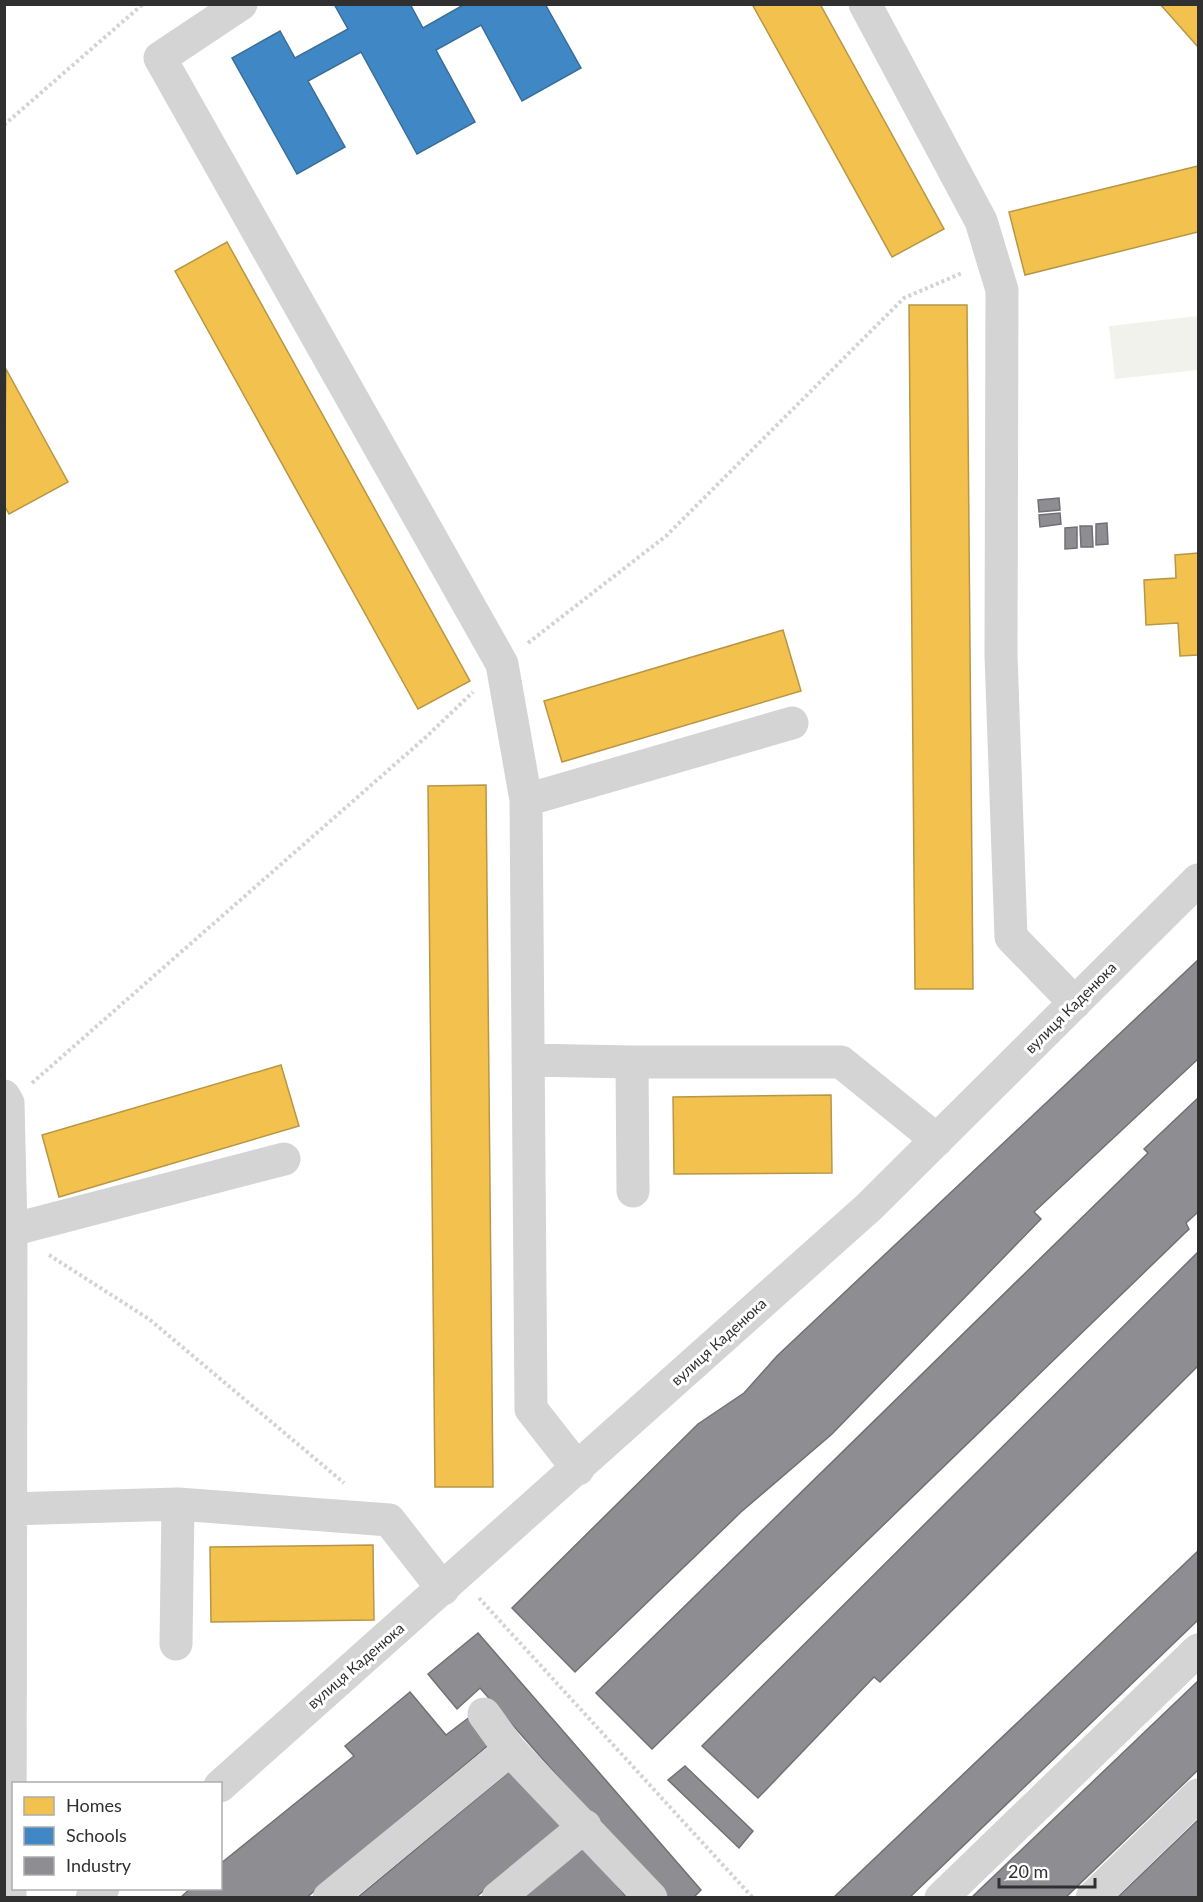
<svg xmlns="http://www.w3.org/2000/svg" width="1203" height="1902" font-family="Lato,sans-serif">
  <rect width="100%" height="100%" fill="#fff"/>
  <!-- green -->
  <path fill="#f1f2ec" d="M1198 316V370L1115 379 1109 326Z"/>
  <!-- homes -->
  <path fill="#f2c14e" stroke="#b89645" stroke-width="1.5" d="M752 4H820L944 229 892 257Z
    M1160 4H1198V47Z
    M1198 166V232L1025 275 1009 212Z
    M227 242 470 681 418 709 175 271Z
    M909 305H967L973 989H915Z
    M6 369 68 482 9 514 4 505Z
    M1198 553V655L1180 656 1178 623 1146 625 1144 580 1176 578 1175 555Z
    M783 630 801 691 562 762 544 701Z
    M486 785 493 1487H435L428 786Z
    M281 1065 299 1126 59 1197 42 1135Z
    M831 1095 832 1173 674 1174 673 1097Z
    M373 1545 374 1620 211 1622 210 1547Z"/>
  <!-- schools -->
  <path fill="#3f88c5" stroke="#3a6e98" stroke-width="1.5" d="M334 4H410L423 28 465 4H545L581 68 522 101 481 25 436 50 475 122 417 154 361 52 308 81 345 147 297 174 232 58 280 31 295 58 348 29Z"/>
  <!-- industry -->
  <path fill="#8d8d92" stroke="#717175" stroke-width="1.5" d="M1059 498 1060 510 1039 512 1038 500Z
    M1060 513 1061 524 1040 527 1039 515Z
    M1107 523 1108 544 1096 545V524Z
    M1080 526H1092L1093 547H1081Z
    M1077 527V548L1065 549V528Z
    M1198 960V1059L1034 1212 1041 1219 832 1434 741 1512 575 1672 512 1608 698 1424 744 1393 777 1356Z
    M1198 1098V1212L1186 1223 1189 1229 652 1749 596 1693 1148 1153 1144 1149Z
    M1198 1252V1366L880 1682 874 1677 758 1798 702 1746Z
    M1198 1551V1620L909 1898H833Z
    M478 1633 701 1890 693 1898H665L480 1688 457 1709 428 1674Z
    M1198 1681V1770L1065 1898H971Z
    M410 1692 446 1735 471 1716 491 1743 306 1898H180L191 1888H220V1864L354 1756 345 1746Z
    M685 1766 753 1831 739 1848 668 1780Z
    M515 1767 562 1825 475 1898H357Z
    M1198 1820V1898H1117Z
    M585 1844 627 1898H517Z"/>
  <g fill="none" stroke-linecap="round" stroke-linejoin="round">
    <!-- path -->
    <path stroke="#d3d3d3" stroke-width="4" stroke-dasharray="3 3" stroke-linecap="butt" d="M4 125 143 4
      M528 643 666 536 904 298 962 273
      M32 1083 426 737 473 692
      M49 1255 149 1319 344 1483
      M479 1598 753 1898"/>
    <!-- minor -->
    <path stroke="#d4d4d4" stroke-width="33" d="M241 4 160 58 502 664 526 800 531 1409 578 1469
      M865 4 981 221 1002 290 1001 655 1011 937 1075 1003
      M526 800 792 723
      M528 1060 632 1062 633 1191
      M632 1062H841L937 1140
      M4 1096 8 1103 11 1230 10 1898
      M11 1230 284 1159
      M178 1504 389 1520 443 1589
      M10 1509 178 1504 176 1644
      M484 1714 510 1750 651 1898
      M220 1786 869 1207 1198 880
      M92 1898 103 1888
      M329 1898 510 1750
      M498 1898 585 1826
      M941 1898 1198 1650
      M1092 1898 1198 1795"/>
  </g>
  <g text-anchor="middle" stroke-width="6" stroke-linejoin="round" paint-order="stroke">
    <!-- street labels -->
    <g font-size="15" fill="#303030" stroke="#fff">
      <text transform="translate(1071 1008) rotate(-45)" y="5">вулиця Каденюка</text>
      <text transform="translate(719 1342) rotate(-42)" y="5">вулиця Каденюка</text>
      <text transform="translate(356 1666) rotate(-41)" y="5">вулиця Каденюка</text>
    </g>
  </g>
  <!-- border -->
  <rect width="1203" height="1902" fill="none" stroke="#303030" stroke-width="12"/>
  <!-- legend -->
  <rect x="12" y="1782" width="210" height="108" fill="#ffffff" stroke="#acacac" stroke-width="1.5"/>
  <rect x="24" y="1797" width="30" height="18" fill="#f2c14e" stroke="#acacac" stroke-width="1.5"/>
  <text x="66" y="1812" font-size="18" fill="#303030">Homes</text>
  <rect x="24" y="1827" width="30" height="18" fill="#3f88c5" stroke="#acacac" stroke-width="1.5"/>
  <text x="66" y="1842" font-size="18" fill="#303030">Schools</text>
  <rect x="24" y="1857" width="30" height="18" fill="#8d8d92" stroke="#acacac" stroke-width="1.5"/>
  <text x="66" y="1872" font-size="18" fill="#303030">Industry</text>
  <!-- scale -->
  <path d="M999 1878v9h96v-9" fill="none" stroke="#303030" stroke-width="3"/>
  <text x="1008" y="1878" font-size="18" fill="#303030" stroke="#ffffff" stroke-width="4.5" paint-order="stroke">20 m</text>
</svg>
